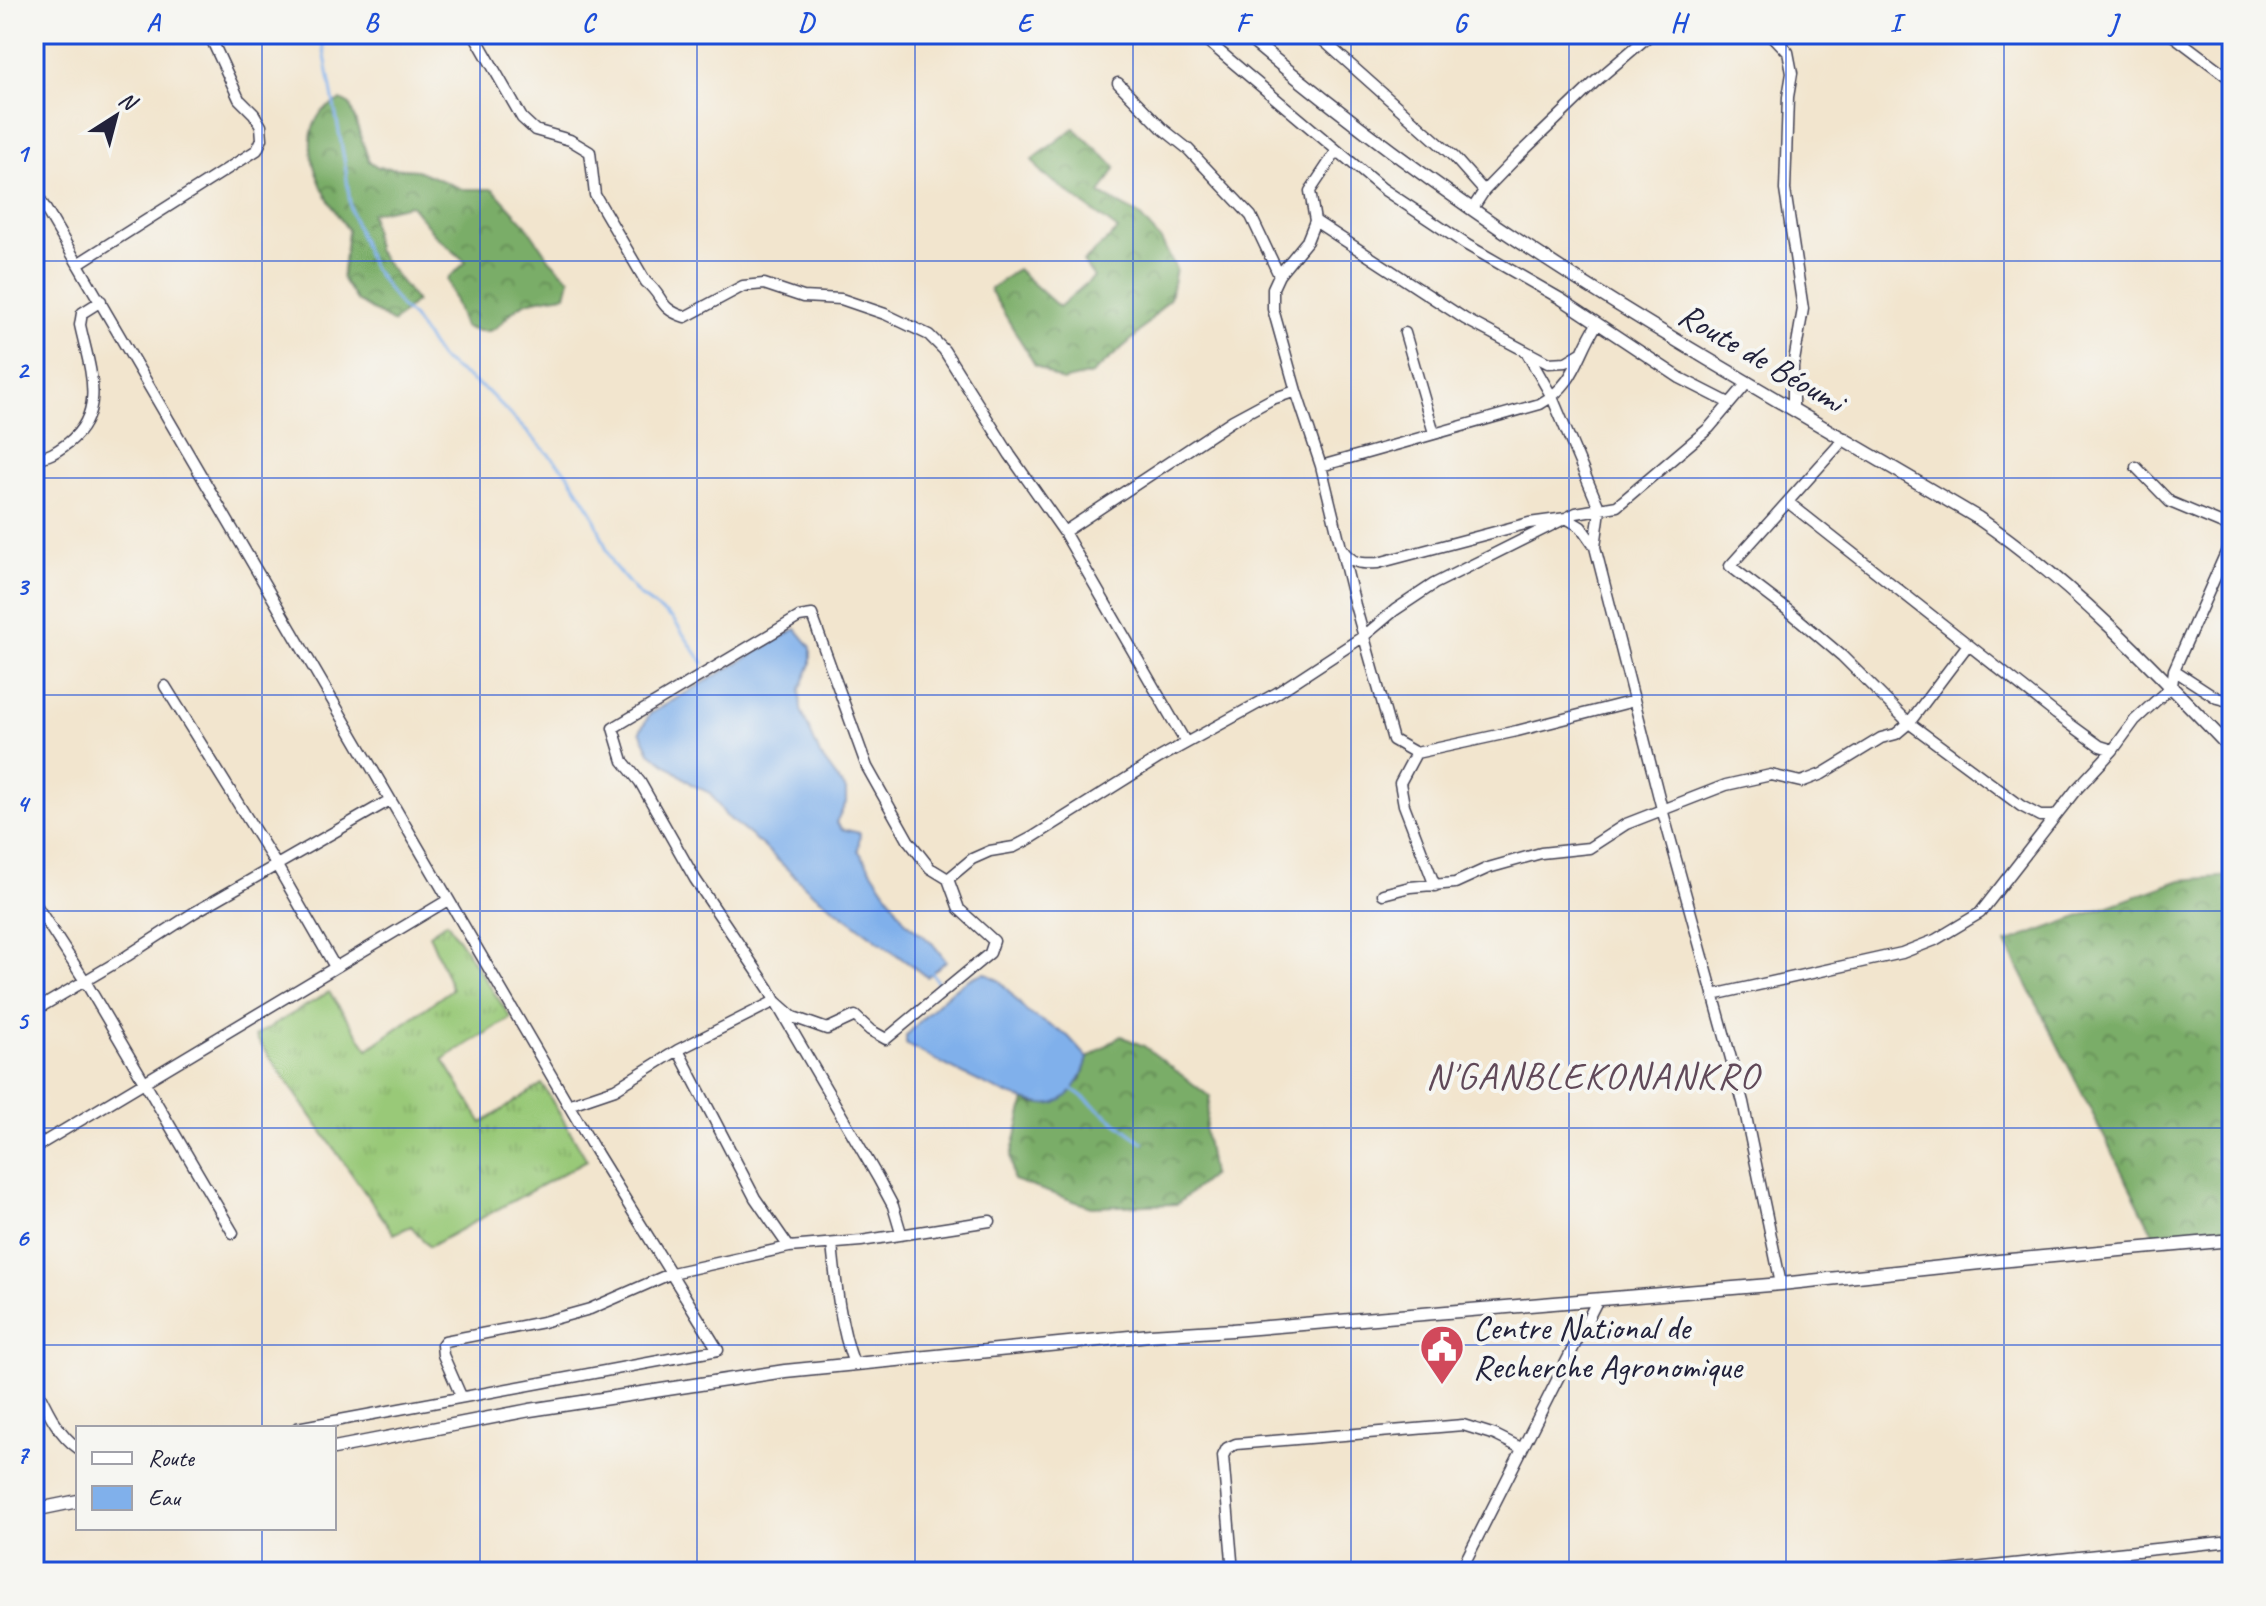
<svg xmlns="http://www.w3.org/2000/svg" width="2266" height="1606" font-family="Caveat,sans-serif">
  <defs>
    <pattern id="grass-tufts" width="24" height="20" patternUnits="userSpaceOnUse" patternTransform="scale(2)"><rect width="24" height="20" fill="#99c978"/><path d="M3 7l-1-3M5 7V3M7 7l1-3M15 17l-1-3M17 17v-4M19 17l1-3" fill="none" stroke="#84ac69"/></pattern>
    <pattern id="forest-crowns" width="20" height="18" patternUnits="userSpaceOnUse" patternTransform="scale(2)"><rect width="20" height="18" fill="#7aad68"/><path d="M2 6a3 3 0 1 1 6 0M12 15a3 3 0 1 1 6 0" fill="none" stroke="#648c57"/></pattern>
  </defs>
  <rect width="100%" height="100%" fill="#f6f6f2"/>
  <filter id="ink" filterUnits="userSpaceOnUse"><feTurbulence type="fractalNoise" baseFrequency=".0125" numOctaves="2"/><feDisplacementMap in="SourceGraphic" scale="16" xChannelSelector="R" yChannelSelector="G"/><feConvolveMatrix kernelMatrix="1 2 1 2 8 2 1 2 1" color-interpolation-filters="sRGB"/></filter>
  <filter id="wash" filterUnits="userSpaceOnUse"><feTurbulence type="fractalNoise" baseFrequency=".006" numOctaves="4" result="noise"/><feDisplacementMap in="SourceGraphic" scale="32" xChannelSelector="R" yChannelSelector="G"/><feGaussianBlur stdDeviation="1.8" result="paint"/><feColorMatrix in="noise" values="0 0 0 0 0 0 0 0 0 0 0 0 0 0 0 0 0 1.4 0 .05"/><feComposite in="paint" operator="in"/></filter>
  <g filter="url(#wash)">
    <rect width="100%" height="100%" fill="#f2e5ce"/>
    <!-- grass -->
    <path fill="url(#grass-tufts)" stroke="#5e765a" stroke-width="2" d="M447 922 511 1018 443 1059 482 1123 542 1084 587 1160 429 1247 411 1226 394 1234 255 1036 329 992 368 1049 452 989 429 934Z"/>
    <!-- forest -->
    <path fill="url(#forest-crowns)" stroke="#4e6852" stroke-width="2" d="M341 100 350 105 369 161 378 167 417 170 462 189H493L526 225 550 260 570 279 566 295C553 297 535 298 523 304 497 318 503 341 464 327L447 279 466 262 436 236 411 205 371 213 376 250 416 301 393 323 356 300 342 278 348 230C327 202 295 148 320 114 325 107 335 104 341 100Z
      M1074 128 1116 167 1100 194 1138 214 1161 240 1176 269 1170 298 1137 335 1092 374 1062 381 1035 365 990 290 1017 269 1059 307 1094 277 1083 262 1118 230 1042 173 1032 160Z
      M2232 876V1227L2154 1235 2006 943 2181 880Z
      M1121 1036 1144 1046 1210 1097 1205 1131 1212 1175 1177 1204 1091 1207 1013 1180 1011 1156 1025 1100 1036 1105 1081 1081 1088 1058Z"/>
    <!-- water -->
    <path fill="#80b0eb" stroke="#516993" stroke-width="2" d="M796 629 811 647V664L800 690 801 710 820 755 846 790V803L836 822 842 829 860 833 858 850 906 922 933 944 946 961 927 977 809 890 763 846 726 816 710 793 693 785 650 752 640 731 650 714Z
      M985 973 1000 981 1027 1012 1068 1036 1088 1058C1083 1075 1074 1096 1056 1103 1031 1114 932 1058 906 1044V1036C925 1016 957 979 985 973Z"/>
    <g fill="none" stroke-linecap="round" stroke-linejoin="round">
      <!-- stream -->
      <path stroke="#80b0eb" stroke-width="3" d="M321 34 345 164 351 212 371 265 400 306 413 318 441 359 488 392 568 474 592 512 613 565 640 596 673 619 703 663
        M931 971 941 989
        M1070 1087 1143 1143"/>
    </g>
  </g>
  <g filter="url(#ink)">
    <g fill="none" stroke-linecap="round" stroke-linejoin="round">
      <!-- minor casing -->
      <g stroke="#413f51" stroke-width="13">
        <path id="minor" d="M474 34 522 118 535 130 570 140 590 152 595 195 646 282C665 297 657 308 685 317L743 286 764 284 803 297 841 299 885 314 929 335 944 350 1010 455 1064 532 1186 743
          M1199 34 1383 189 1467 245 1561 299 1680 378 1729 403
          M1316 34 1454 157 1484 191
          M1771 34 1788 52 1792 73 1788 97 1785 190 1803 309 1793 367V409
          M2171 34 2232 80
          M1019 36V34
          M1118 83 1163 129 1188 149 1251 216 1279 275
          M1336 152 1310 191 1315 221 1307 241 1279 275 1273 288V309L1296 391 1321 466 1355 605 1393 740 1416 753 1400 783 1404 805 1435 886
          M34 189 593 1147 718 1350 297 1428
          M1473 208 1484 191 1518 156 1596 81 1651 34
          M1315 221 1465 319 1548 363 1566 362 1581 353
          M79 263 257 150 262 139 261 126 254 114 239 99 209 34
          M1405 333 1434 433
          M1527 353 1552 397 1600 510 1595 547 1662 809 1743 1102 1781 1284
          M1845 438 1730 566 1789 611 1842 656 1909 723 2021 806 2040 816H2055
          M34 458C49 457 56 452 68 443 108 411 89 367 80 325L82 313 101 301
          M1321 466 1540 404C1577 383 1576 357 1597 324
          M2136 467 2170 502 2232 528
          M1789 503 2056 714 2100 746 2113 750
          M1064 532 1233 420 1272 399 1296 391
          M1342 549C1352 564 1361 564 1378 563L1529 523 1566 518 1581 527 1595 547
          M2174 670 2217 698 2232 702
          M165 686 277 866 335 967
          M2225 743 2232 725
          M1416 753 1517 731 1634 701
          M948 879 972 859 990 851 1014 847 1033 837 1159 758 1277 693 1364 636 1395 610 1434 584 1576 513 1617 506 1709 428 1748 382
          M1383 894 1410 887 1455 883 1488 868 1541 853 1589 848 1626 824 1726 785 1771 775 1801 782 1822 774 1881 738 1896 734 1909 723 1967 646
          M34 902 85 981 233 1233
          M1713 995 1902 953 1935 940 1980 913 2075 791 2113 750 2135 720 2172 686 2174 670 2232 539
          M34 1011 127 956 195 912 390 800
          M678 1050 755 1198 789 1247
          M568 1105 615 1089 678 1050 775 1001 793 1017 827 1029 855 1016 870 1030 886 1039 990 953 994 941 959 909 948 879 930 868 908 840 867 767 812 615 799 617 613 728 623 761 640 782 695 879 769 989 775 1001 878 1178 893 1206 901 1233
          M34 1148 448 900
          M832 1244C836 1284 840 1327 854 1364
          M34 1383C45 1405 57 1434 78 1448
          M461 1396 443 1355 442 1345 445 1341 543 1322 590 1309 672 1273 789 1247 861 1241 990 1221
          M1233 1572 1223 1456 1227 1448 1236 1444 1463 1425 1495 1435 1521 1448
          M1460 1572 1598 1299
          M1936 1572 2232 1541"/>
      </g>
      <!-- major casing -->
      <g stroke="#413f51" stroke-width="15">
        <path id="major" d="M1244 34C1346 120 1454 200 1566 272 1701 358 1840 436 1978 518 2073 583 2153 667 2232 750
          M334 1448 530 1410 785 1371 1150 1335 1232 1330 1781 1284 1999 1261 2232 1240
          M34 1510 78 1501"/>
      </g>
      <!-- minor -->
      <use href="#minor" stroke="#fff" stroke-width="10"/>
      <!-- major -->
      <use href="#major" stroke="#fff" stroke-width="12"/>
    </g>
  </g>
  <!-- grid -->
  <path fill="none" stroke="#1d4ed8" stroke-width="2" stroke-opacity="0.55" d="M262 34V1428M480 34V1572M697 34V1572M915 34V1572M1133 34V1572M1351 34V1572M1569 34V1572M1786 34V1572M2004 34V1572M34 261H2232M34 478H2232M34 695H2232M34 911H2232M34 1128H2232M34 1345H2232M262 1528V1572"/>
  <!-- icons -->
  <defs>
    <g id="civic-pin" transform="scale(2.3)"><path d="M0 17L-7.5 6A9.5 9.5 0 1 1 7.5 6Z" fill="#d1495b" stroke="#f6f6f2"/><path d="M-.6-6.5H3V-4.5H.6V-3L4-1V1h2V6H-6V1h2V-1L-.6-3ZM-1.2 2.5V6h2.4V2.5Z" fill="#fff"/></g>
  </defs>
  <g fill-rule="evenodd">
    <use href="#civic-pin" x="1442" y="1347"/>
  </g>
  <g text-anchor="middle" stroke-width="8" stroke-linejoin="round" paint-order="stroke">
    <!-- street labels -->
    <g font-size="34" fill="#22223b" stroke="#f6f6f2">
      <text transform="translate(1762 357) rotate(30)" y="12">Route de Béoumi</text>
    </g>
    <!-- poi labels -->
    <g font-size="34" fill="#22223b" stroke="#f6f6f2" text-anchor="start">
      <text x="1473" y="1339">Centre National de<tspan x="1473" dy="39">Recherche Agronomique</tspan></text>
    </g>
    <!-- quarter labels -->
    <g font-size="38" letter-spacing="2" fill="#604959" stroke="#f6f6f2">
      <text x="1593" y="1088">N'GANBLEKONANKRO</text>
    </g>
  </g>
  <!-- margin -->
  <rect width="2266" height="1606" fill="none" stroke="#f6f6f2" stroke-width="88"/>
  <!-- legend -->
  <rect x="76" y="1426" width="260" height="104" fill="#f6f6f2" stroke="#a1a1a9" stroke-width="2"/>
  <rect x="92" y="1452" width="40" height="12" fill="#ffffff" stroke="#a1a1a9" stroke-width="2"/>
  <text x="148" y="1466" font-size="24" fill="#22223b">Route</text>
  <rect x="92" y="1486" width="40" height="24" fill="#80b0eb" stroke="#a1a1a9" stroke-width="2"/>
  <text x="148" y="1506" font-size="24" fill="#22223b">Eau</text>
  <!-- north arrow -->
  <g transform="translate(116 116) rotate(36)" stroke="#f6f6f2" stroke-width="6" paint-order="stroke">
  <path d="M0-6L14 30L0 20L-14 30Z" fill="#22223b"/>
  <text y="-12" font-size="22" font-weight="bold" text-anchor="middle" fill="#22223b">N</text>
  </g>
  <rect x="44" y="44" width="2178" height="1518" fill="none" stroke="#1d4ed8" stroke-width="3"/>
  <g font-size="26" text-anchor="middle" font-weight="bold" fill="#1d4ed8">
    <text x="153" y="31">A</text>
    <text x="371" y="31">B</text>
    <text x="588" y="31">C</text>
    <text x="806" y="31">D</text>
    <text x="1024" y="31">E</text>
    <text x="1242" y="31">F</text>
    <text x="1460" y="31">G</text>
    <text x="1678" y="31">H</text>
    <text x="1895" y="31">I</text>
    <text x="2113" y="31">J</text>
    <text x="22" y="162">1</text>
    <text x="22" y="378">2</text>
    <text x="22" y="595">3</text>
    <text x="22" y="812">4</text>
    <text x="22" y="1029">5</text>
    <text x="22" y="1246">6</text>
    <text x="22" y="1463">7</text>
  </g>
</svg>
